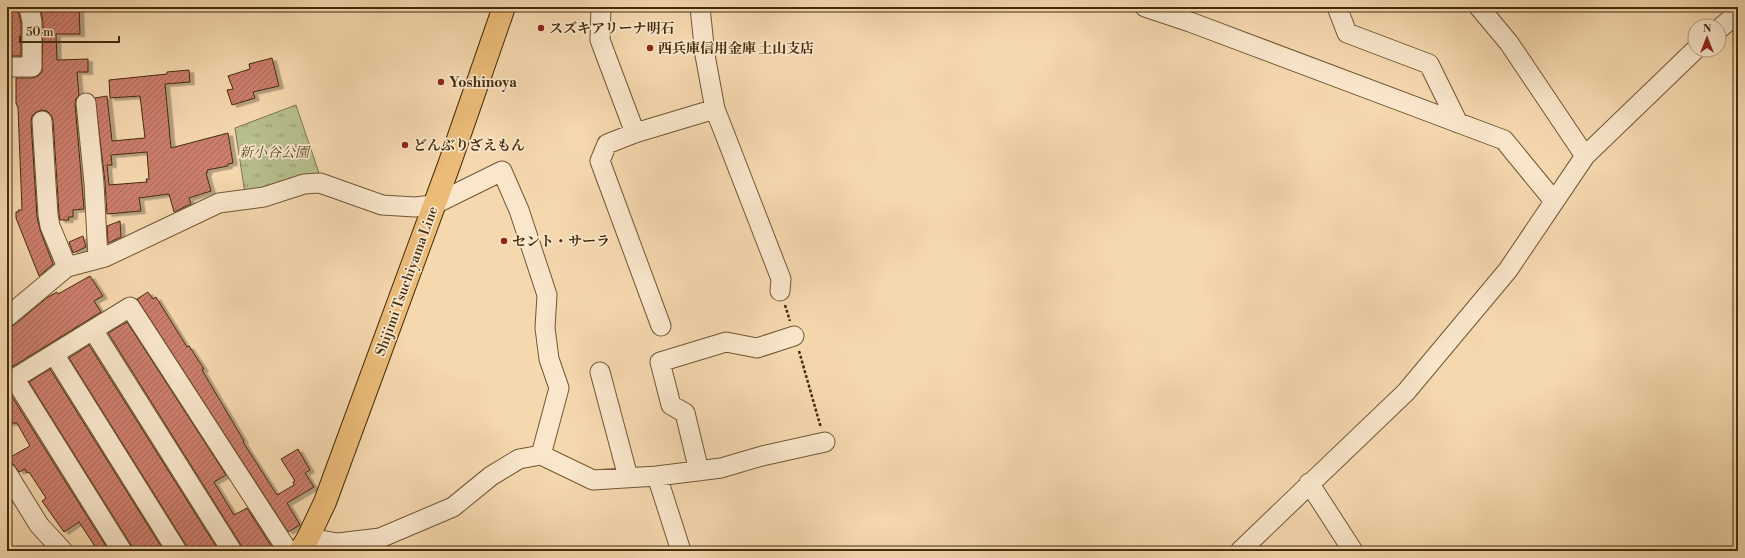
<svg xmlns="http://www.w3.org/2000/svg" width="1745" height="558" font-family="'Libre Bodoni','Noto Serif JP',serif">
  <defs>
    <pattern id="park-tufts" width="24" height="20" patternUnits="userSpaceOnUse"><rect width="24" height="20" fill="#b8c08e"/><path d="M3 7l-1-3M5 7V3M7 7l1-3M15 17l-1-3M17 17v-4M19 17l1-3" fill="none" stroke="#979c72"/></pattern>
    <pattern id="building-hatch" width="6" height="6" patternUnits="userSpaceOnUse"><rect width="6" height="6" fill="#cd7e6d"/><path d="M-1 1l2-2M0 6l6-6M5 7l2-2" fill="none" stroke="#a86758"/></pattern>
    <filter id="shadow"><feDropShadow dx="4.5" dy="2.5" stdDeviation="0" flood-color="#0004"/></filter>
  </defs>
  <rect width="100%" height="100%" fill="#f6d8af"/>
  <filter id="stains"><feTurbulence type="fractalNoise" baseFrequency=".005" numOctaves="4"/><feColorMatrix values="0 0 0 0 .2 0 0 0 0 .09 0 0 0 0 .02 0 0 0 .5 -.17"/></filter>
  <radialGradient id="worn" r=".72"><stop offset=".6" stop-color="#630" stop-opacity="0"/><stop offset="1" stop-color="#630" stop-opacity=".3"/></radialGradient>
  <!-- park -->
  <path fill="url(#park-tufts)" stroke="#7e764c" d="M296 105 321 179 245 194 235 128Z"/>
  <!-- building -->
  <path fill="url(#building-hatch)" stroke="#432c0b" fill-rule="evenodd" filter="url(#shadow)" d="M40 7H79L80 34H56L57 60 88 59V72H77L79 95 76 99 75 104 84 209 73 210V217H68L69 220H60L59 214 53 120 51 115 47 111 42 110 36 112 32 116 31 122 37 217 40 230 53 264 39 276 16 218V212H19L18 210H22L18 108 16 103V78H32L38 76 42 72 43 22Z
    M18 10 21 23V56H12V54H7V11Z
    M272 58 279 86 253 92 255 98 232 105 227 90 233 89 228 76 250 69 249 64Z
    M189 70 190 82 165 84 171 148 228 133 233 163 228 164V166L207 170 208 172 206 173 211 191 189 198 191 204 174 212 169 194 139 198 141 211 107 214 105 182 95 98 107 96 112 141 145 138 140 96 110 98 109 80 167 74V72ZM147 152 149 179H146L147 182 109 185 107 165H112L111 155Z
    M120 221 121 237 108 243 107 226Z
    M83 236 86 247 73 253 69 242Z
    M90 276 103 296 94 301 101 312 7 370V328L14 325 48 297 57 292 58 294Z
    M148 292 153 299 156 297 187 347 189 346 204 369 202 370 244 441 243 442 277 495 294 485 293 482 295 481 281 459 298 449 310 470 305 473 314 487 287 503 300 525 288 532 137 299Z
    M127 322 226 475 214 482 234 515 247 508 273 549 269 551H243L241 545 108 333Z
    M89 345 219 551H188L186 545 69 358Z
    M50 369 164 551H133L131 545 29 382Z
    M7 394 11 395 109 551H98L79 522 64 532 42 501 46 498 29 472 27 473 25 469 19 472 13 464 8 462 7 459 30 446 17 423H7Z"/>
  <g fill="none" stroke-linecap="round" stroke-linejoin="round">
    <!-- minor casing -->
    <g stroke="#705734" stroke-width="21">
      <path id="minor" d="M601 7 600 40 635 133
        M700 7 705 55 715 109 781 279 780 291
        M1145 7 1190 22 1504 140 1554 201
        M1337 7 1347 33 1429 64 1458 123
        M1479 7 1509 43 1585 156
        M1719 29 1738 13
        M7 67H32V22L29 7
        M86 103 94 183 98 258
        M42 121 48 215 50 226 67 267
        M7 317 67 267 105 257 219 203 264 197 304 184 320 183 382 205 415 207 433 205 502 171 519 210 547 295 545 328 549 359 559 388 541 455 519 459 491 476 453 507 380 538 338 543 308 538
        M661 326 600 161 607 144 635 133 715 109
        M93 330 232 551
        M54 354 177 551
        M600 372 628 477
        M14 378 122 551
        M7 383 130 307 288 551
        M541 455 593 480 657 476 681 551
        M699 471 685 413 671 405 660 362 726 342 757 348 794 336
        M7 473 39 525 63 551
        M657 476 721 468 762 456 825 442
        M1309 483 1353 551
        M1240 551 1406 392 1508 270 1585 156 1695 50"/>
    </g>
    <!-- major casing -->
    <g stroke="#432c0b" stroke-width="24">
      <path id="major" d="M300 551 308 538 325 502 371 377 449 165 504 7"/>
    </g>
    <!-- path -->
    <path stroke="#432c0b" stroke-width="2.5" stroke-dasharray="3 2" stroke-linecap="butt" d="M785 305 790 321
      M799 351 821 428"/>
    <!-- minor -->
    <use href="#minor" stroke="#f9e6cb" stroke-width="19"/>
    <!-- major -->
    <use href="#major" stroke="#ebbc78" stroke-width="22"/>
  </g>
  <!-- markers -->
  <g fill="#8f2418" stroke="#f9e6cb" stroke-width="1.5">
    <circle cx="541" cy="28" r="4"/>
    <circle cx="650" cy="48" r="4"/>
    <circle cx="441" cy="82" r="4"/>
    <circle cx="405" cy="145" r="4"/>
    <circle cx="504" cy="241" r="4"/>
  </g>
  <g text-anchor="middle" stroke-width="3.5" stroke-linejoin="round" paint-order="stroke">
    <!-- poi labels -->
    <g font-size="14" font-weight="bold" fill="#432c0b" stroke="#f9e6cb" text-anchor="start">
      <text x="549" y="33">スズキアリーナ明石</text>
      <text x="658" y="53">西兵庫信用金庫 土山支店</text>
      <text x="449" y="87">Yoshinoya</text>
      <text x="413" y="150">どんぶりざえもん</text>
      <text x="512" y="246">セント・サーラ</text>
    </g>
    <!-- park labels -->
    <g font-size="14" font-style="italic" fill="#5a4a25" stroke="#f9e6cb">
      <text x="274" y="157">新小谷公園</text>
    </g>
    <!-- street labels -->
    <g font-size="14" fill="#432c0b" stroke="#f9e6cb">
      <text transform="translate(406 281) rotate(-70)" y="5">Shijimi Tsuchiyama Line</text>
    </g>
  </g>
  <!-- margin -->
  <rect width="1745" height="558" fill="none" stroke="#f6d8af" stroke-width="24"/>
  <rect x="8" y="8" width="1729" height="542" fill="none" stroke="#432c0b" stroke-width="2"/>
  <rect x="12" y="12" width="1721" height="534" fill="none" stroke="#432c0b"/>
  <!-- north arrow -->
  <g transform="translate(1707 38)"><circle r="19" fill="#f9e6cb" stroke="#b09c7e"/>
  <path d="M0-3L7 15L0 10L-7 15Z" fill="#8f2418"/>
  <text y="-6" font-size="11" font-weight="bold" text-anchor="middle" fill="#432c0b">N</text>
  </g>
  <!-- scale -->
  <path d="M20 36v6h99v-6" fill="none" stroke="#432c0b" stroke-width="2"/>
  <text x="26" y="36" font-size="12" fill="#432c0b" stroke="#f9e6cb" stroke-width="3" paint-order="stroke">50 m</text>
  <rect width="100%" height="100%" filter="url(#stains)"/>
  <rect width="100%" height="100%" fill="url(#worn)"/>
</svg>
